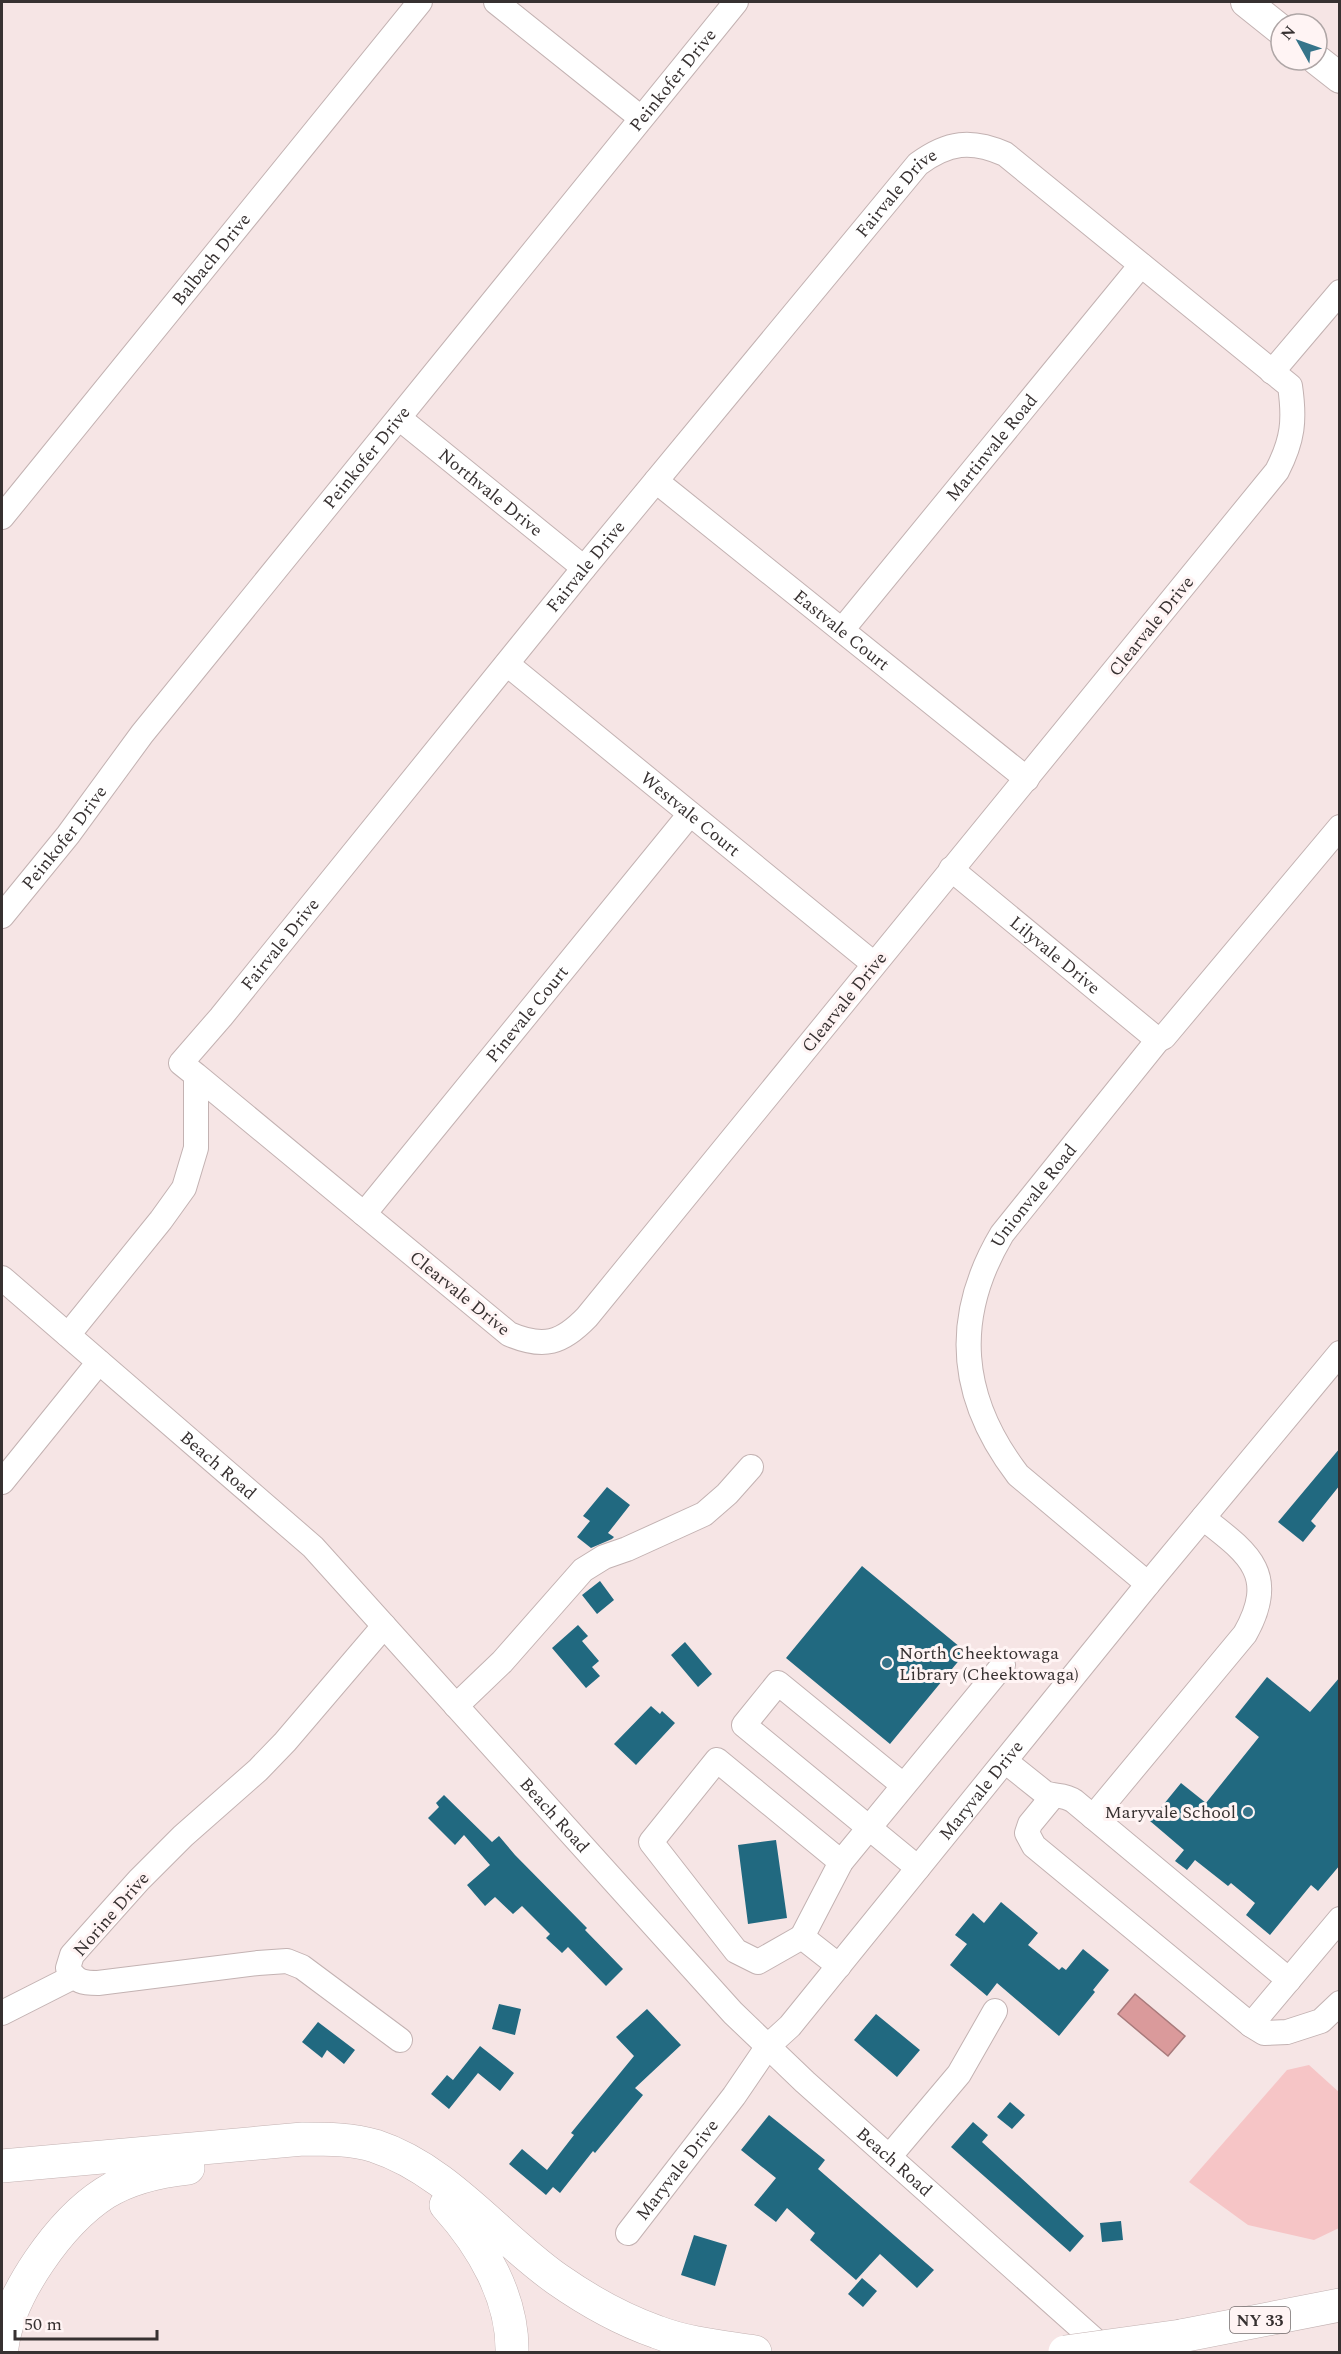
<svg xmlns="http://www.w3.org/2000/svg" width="1341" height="2354" font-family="Spectral,serif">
  <rect width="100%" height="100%" fill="#f6e5e5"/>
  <!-- green -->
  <path fill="#f6c5c6" d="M1309 2065 1340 2093 1339 2228 1314 2240 1248 2225 1189 2182 1287 2070Z"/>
  <!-- water -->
  <path fill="#da9a9b" stroke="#a97a7b" stroke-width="1.5" d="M1135 1994 1185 2036 1168 2056 1118 2014Z"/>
  <!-- building -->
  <path fill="#216980" d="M1340 1448V1485L1311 1521 1316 1526 1303 1542 1278 1522Z
    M607 1487 630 1505 608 1533 614 1537 612 1539 591 1548 577 1537 590 1521 583 1516Z
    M862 1566 966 1652 890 1744 786 1658Z
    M600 1581 614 1600 597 1614 582 1595Z
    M578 1625 588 1636 582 1641 599 1661 592 1667 600 1676 586 1688 552 1648Z
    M685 1642 712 1674 698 1687 671 1655Z
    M1267 1677 1310 1712 1340 1677V1865L1318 1891 1311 1885 1270 1935 1246 1915 1255 1903 1231 1883 1228 1886 1195 1860 1187 1870 1175 1861 1184 1850 1150 1821 1181 1783 1206 1803 1259 1737 1235 1717Z
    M651 1706 660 1714 662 1711 675 1723 636 1765 614 1744Z
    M444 1795 492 1842 499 1836 515 1855 587 1928 585 1930 623 1969 606 1986 568 1947 562 1953 546 1938 550 1934 522 1906 513 1914 495 1897 485 1906 467 1885 490 1865 464 1835 455 1845 428 1818 439 1807 436 1803Z
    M776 1840 787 1918 748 1924 738 1845Z
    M1001 1902 1038 1933 1028 1945 1059 1970 1062 1967 1066 1970 1083 1949 1109 1970 1093 1990 1095 1992 1059 2036 997 1983 987 1996 950 1965 967 1944 955 1935 973 1913 984 1923Z
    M499 2004 521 2009 515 2035 492 2029Z
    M647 2009 681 2045 635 2088 643 2095 595 2153 593 2151 560 2193 553 2187 546 2195 509 2164 522 2149 547 2170 574 2135 571 2133 634 2056 616 2037Z
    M876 2014 920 2050 897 2077 854 2040Z
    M318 2022 355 2050 344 2064 327 2050 322 2058 302 2042Z
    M480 2046 514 2073 500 2091 478 2073 449 2109 431 2094 447 2075 453 2080Z
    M1010 2102 1025 2115 1012 2129 997 2117Z
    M769 2115 825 2160 818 2169 934 2270 917 2288 880 2254 856 2280 810 2240 815 2233 787 2208 776 2222 754 2205 776 2178 741 2150Z
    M973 2122 988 2135 982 2142 1084 2236 1070 2252 951 2147Z
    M1121 2221 1123 2240 1102 2242 1100 2223Z
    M694 2235 727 2245 715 2286 681 2275Z
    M862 2278 877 2291 863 2307 848 2294Z"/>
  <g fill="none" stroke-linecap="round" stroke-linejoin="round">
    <!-- minor casing -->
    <g stroke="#c3b2b2" stroke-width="26">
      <g id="minor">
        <path d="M496 2 641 118"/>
        <path d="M1272 372 1340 292"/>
        <path id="s1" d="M399 418 584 568"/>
        <path id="s2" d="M656 481 1027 779"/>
        <path id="s3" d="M2 517 420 2"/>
        <path id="s4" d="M842 630 1141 265"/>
        <path id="s5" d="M507 664 874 964"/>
        <path id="s6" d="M951 869 1158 1040"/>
        <path id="s7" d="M2 916 68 835 142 734 736 2"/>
        <path id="s8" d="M364 1214 690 814"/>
        <path id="s9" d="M2 1278 313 1547 733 2013 805 2082 1108 2352"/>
        <path id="s10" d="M68 1335 161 1220 184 1188 196 1148V1075L181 1063 221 1017 584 568 918 164C948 142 971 139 1005 154L1290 386C1295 420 1293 440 1277 471L587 1317C562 1343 544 1349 509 1334L196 1075"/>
        <path d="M2 1482 99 1362"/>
        <path id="s11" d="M1148 1584 1018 1475C959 1398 952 1318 1002 1234L1158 1040 1164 1037 1340 827"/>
        <path d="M384 1626 285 1742 258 1770 183 1836 139 1880 80 1946 72 1955 68 1968C76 1982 83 1983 98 1983L258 1963 287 1961 302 1967 400 2040"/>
        <path d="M456 1706 502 1662 583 1570 604 1557 627 1549 704 1514 727 1494 751 1467"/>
        <path d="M1005 1761 1045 1793C1055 1797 1064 1794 1074 1801L1289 1980"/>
        <path d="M903 1785 778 1683 744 1725 918 1868"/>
        <path d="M1053 1796 1030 1824 1027 1833 1034 1846 1251 2025 1264 2033 1287 2032 1321 2021 1340 2003"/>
        <path d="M1093 1817 1245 1634C1279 1574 1248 1553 1203 1518"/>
        <path d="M802 1937 841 1862 1003 1665"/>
        <path d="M839 1966 802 1937 758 1962 736 1951 651 1842 717 1760 841 1862"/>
        <path d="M2 2013 73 1977"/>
        <path d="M1251 2025 1340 1919"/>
        <path d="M889 2157 959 2074 995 2011"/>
        <path id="s12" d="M628 2233 734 2096 768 2046 790 2026 1148 1584 1340 1353"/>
      </g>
    </g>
    <!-- major casing -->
    <g stroke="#c3b2b2" stroke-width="32">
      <path id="major" d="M1246 2 1281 30
        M1317 60 1340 78"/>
    </g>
    <!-- highway casing -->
    <g stroke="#c3b2b2" stroke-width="34">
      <path id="highway" d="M2 2166 303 2139C327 2139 352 2139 375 2146 448 2170 496 2236 557 2279 587 2300 623 2320 657 2332 688 2344 723 2347 755 2352
        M446 2205C482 2245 513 2297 512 2352
        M1181 2336 1340 2305
        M2 2347C9 2294 60 2222 105 2193 129 2178 160 2171 188 2168"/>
    </g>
    <!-- minor -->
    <use href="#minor" stroke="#fff" stroke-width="24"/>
    <!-- major -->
    <use href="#major" stroke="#fff" stroke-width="30"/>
    <!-- highway -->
    <use href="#highway" stroke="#fff" stroke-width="33"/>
    <!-- highway-bridge casing -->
    <g stroke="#c3b2b2" stroke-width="34" stroke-linecap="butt">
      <path id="highway-bridge" d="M1065 2352 1181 2336"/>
    </g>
    <!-- highway-bridge -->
    <use href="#highway-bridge" stroke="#fff" stroke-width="33"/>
  </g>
  <!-- markers -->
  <g fill="#36748a" stroke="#fff4f4" stroke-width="2">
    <circle cx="887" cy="1663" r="6"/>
    <circle cx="1248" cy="1812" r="6"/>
  </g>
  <g text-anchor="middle" stroke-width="6" stroke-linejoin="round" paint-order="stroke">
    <!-- shield labels -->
    <rect fill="#fff4f4" stroke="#736c6c" stroke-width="1.5" x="1230" y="2307" width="60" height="26" rx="4.5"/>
    <g font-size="16" font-weight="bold" fill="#373131">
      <text x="1260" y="2326">NY 33</text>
    </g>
    <!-- street labels -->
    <g font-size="18" fill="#373131" stroke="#fff4f4">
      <text dy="6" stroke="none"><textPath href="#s7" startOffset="1072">Peinkofer Drive</textPath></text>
      <text dy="6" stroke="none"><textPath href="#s10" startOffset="1448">Fairvale Drive</textPath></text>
      <text dy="6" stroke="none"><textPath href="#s3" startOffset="332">Balbach Drive</textPath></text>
      <text dy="6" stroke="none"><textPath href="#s4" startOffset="236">Martinvale Road</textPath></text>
      <text dy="6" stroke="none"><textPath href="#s7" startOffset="586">Peinkofer Drive</textPath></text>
      <text dy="6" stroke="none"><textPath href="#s1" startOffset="118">Northvale Drive</textPath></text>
      <text dy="6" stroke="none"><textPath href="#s10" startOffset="962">Fairvale Drive</textPath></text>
      <text transform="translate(1151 626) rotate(-51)" y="6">Clearvale Drive</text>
      <text dy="6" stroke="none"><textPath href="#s2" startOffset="238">Eastvale Court</textPath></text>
      <text dy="6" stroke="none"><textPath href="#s5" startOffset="237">Westvale Court</textPath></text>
      <text dy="6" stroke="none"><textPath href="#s7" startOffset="100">Peinkofer Drive</textPath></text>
      <text dy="6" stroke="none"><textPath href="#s10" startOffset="476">Fairvale Drive</textPath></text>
      <text dy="6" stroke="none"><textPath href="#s6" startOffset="135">Lilyvale Drive</textPath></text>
      <text transform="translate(844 1002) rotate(-51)" y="6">Clearvale Drive</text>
      <text dy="6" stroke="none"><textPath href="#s8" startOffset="258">Pinevale Court</textPath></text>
      <text dy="6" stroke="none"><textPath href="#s11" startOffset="478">Unionvale Road</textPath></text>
      <text transform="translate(460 1293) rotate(39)" y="6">Clearvale Drive</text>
      <text dy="6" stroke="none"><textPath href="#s9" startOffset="286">Beach Road</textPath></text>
      <text dy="6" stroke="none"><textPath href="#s12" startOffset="567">Maryvale Drive</textPath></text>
      <text dy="6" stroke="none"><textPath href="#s9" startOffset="772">Beach Road</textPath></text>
      <text transform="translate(111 1914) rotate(-49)" y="6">Norine Drive</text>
      <text dy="6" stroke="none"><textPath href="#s9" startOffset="1258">Beach Road</textPath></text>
      <text dy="6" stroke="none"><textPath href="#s12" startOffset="80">Maryvale Drive</textPath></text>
    </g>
    <!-- poi labels -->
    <g font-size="18" fill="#373131" stroke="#fff4f4" text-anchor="start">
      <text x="899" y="1659">North Cheektowaga<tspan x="899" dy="21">Library (Cheektowaga)</tspan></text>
      <text x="1236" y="1818" text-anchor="end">Maryvale School</text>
    </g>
  </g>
  <!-- border -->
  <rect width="1341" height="2354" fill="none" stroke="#373131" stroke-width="6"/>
  <!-- north arrow -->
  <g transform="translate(1299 42) rotate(310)"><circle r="28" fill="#fff4f4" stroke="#afa6a6" stroke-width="1.5"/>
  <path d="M0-4.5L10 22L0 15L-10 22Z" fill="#36748a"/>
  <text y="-9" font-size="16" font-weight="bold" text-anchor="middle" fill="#373131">N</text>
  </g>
  <!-- scale -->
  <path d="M15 2330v9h142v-9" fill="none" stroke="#373131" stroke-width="3"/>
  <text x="24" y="2330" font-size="18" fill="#373131" stroke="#fff4f4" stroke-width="4.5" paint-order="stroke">50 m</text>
</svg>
